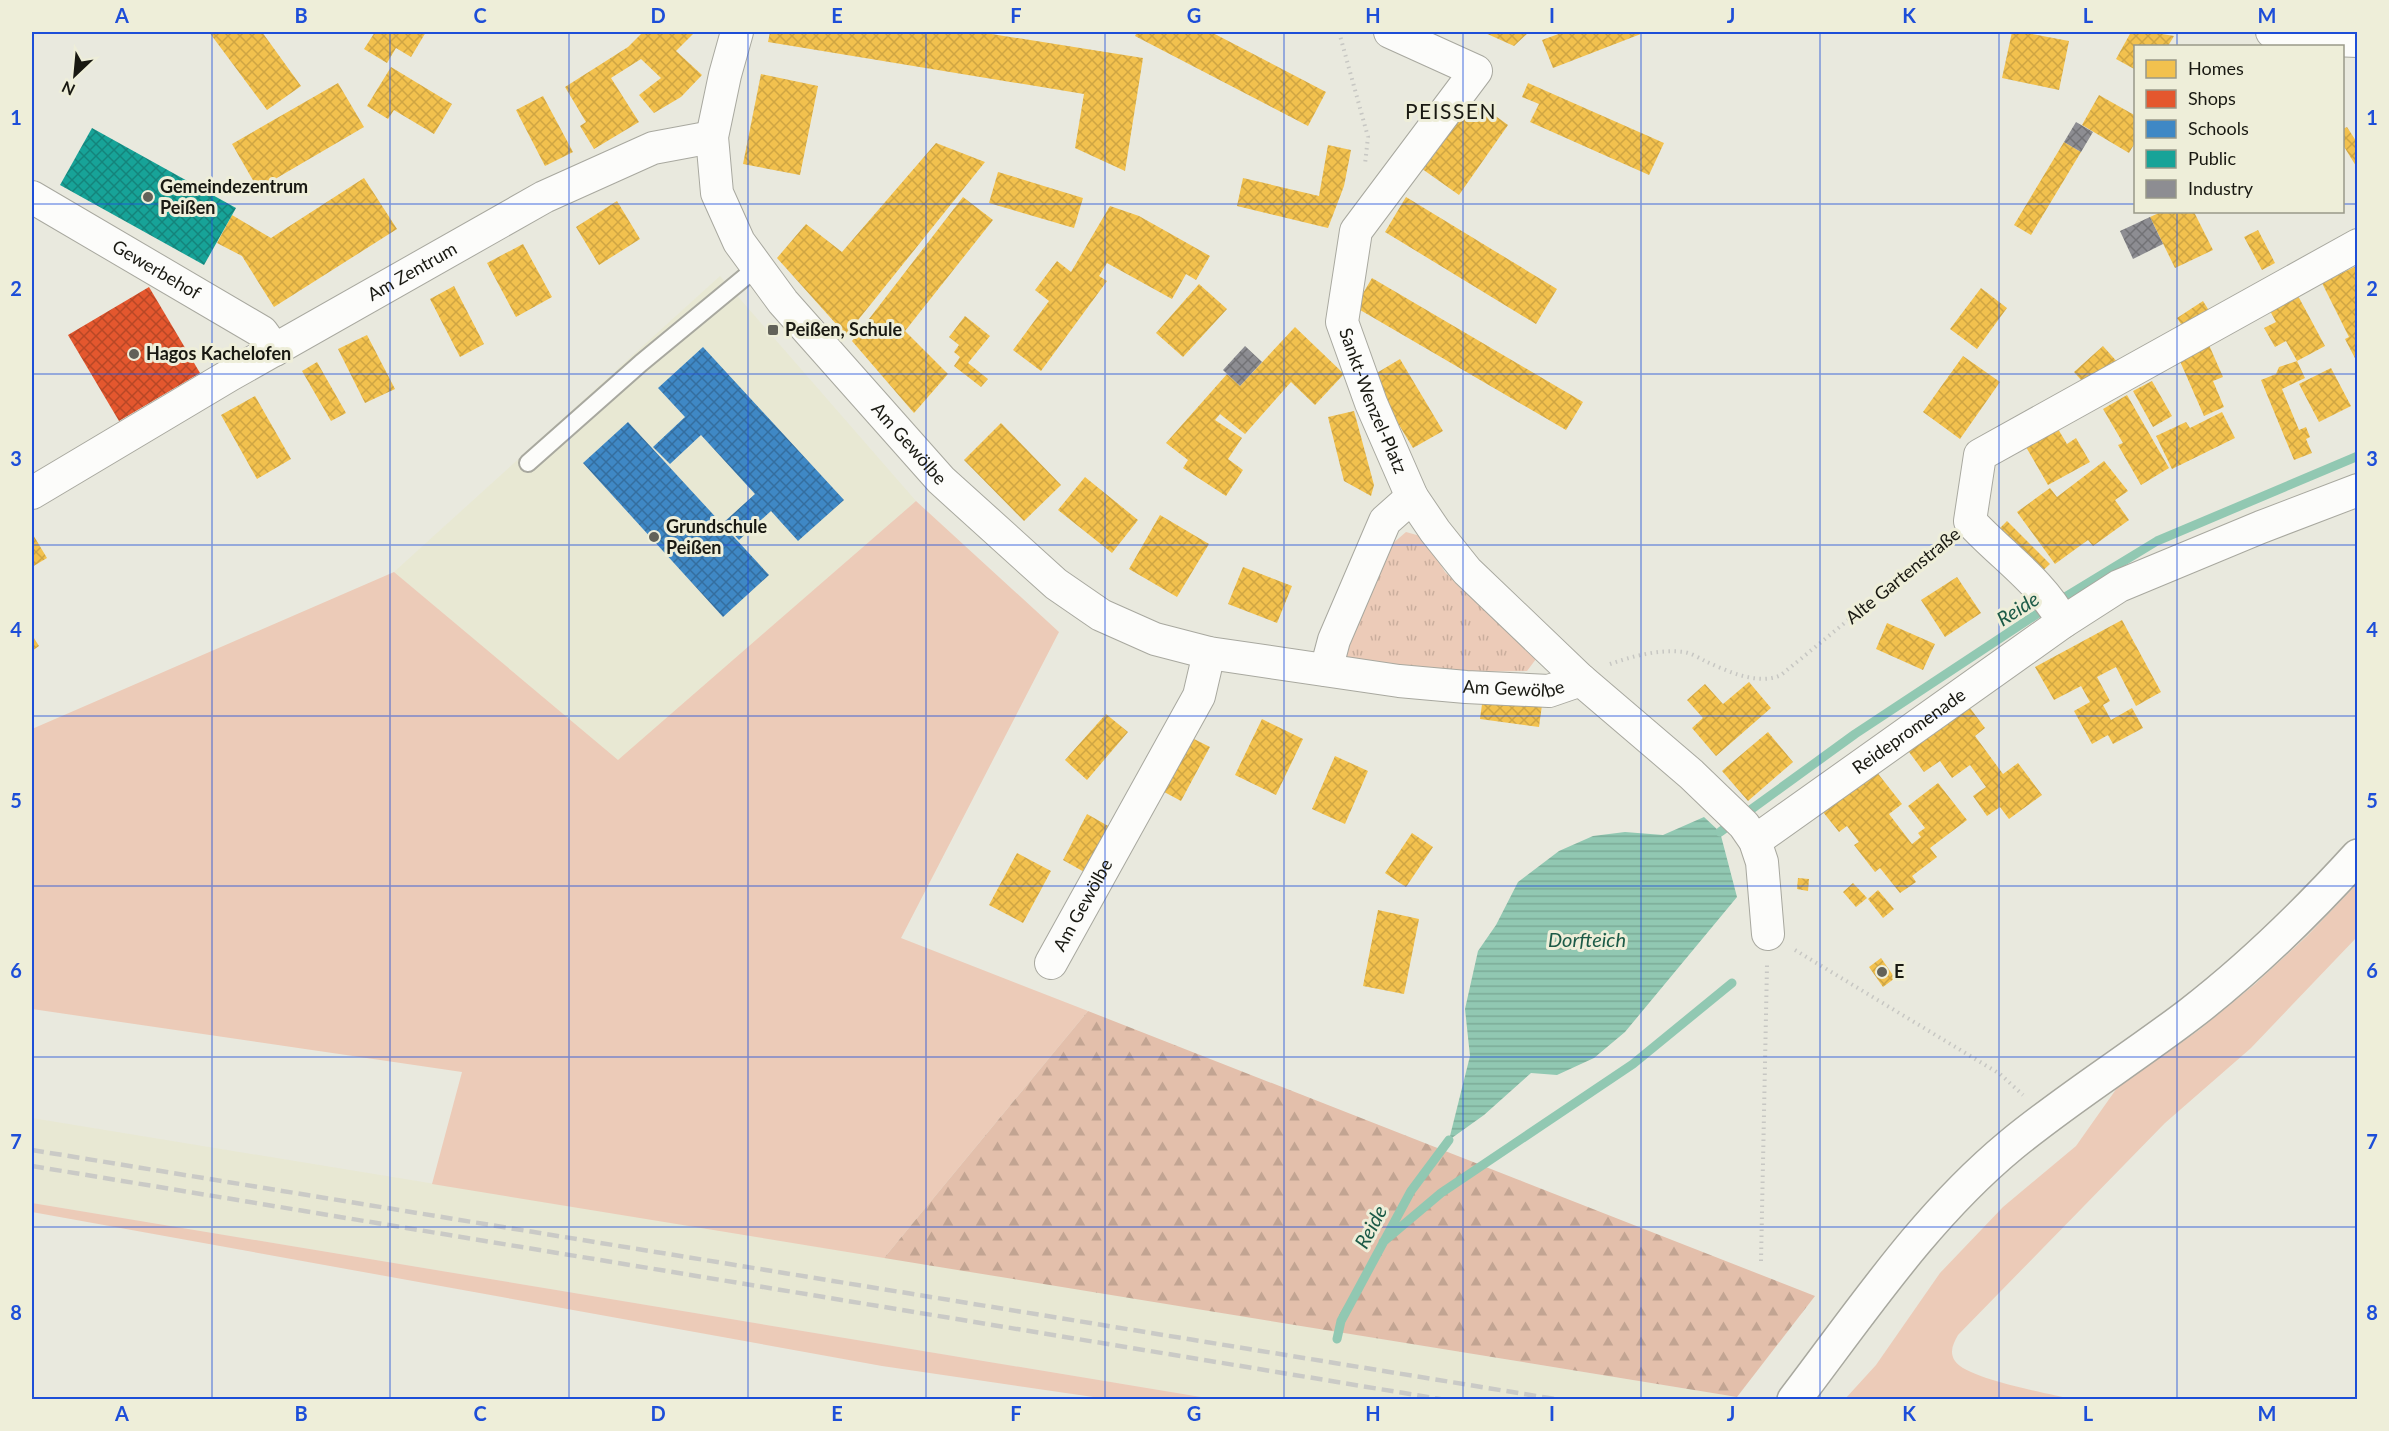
<svg xmlns="http://www.w3.org/2000/svg" width="2389" height="1431" font-family="Lato,sans-serif">
  <defs>
    <pattern id="forest-firs" width="22" height="20" patternUnits="userSpaceOnUse" patternTransform="scale(1.5)"><rect width="22" height="20" fill="#e3bfab"/><path d="M5 1l3.5 6h-7zM16 11l3.5 6h-7z" fill="#c2a492"/></pattern>
    <pattern id="park-tufts" width="24" height="20" patternUnits="userSpaceOnUse" patternTransform="scale(1.5)"><rect width="24" height="20" fill="#eccbb8"/><path d="M3 7l-1-3M5 7V3M7 7l1-3M15 17l-1-3M17 17v-4M19 17l1-3" fill="none" stroke="#caae9d"/></pattern>
    <pattern id="water-rules" width="6" height="5" patternUnits="userSpaceOnUse" patternTransform="scale(1.5)"><rect width="6" height="5" fill="#91c8b2"/><path d="M0 2.5h6" fill="none" stroke="#7cab98"/></pattern>
    <pattern id="homes-cross-hatch" width="8" height="8" patternUnits="userSpaceOnUse" patternTransform="scale(1.5)"><rect width="8" height="8" fill="#f2c14e"/><path d="M0 0l8 8M0 8l8-8" fill="none" stroke="#cfa543"/></pattern>
    <pattern id="shops-cross-hatch" width="8" height="8" patternUnits="userSpaceOnUse" patternTransform="scale(1.5)"><rect width="8" height="8" fill="#e4572e"/><path d="M0 0l8 8M0 8l8-8" fill="none" stroke="#b84726"/></pattern>
    <pattern id="schools-cross-hatch" width="8" height="8" patternUnits="userSpaceOnUse" patternTransform="scale(1.5)"><rect width="8" height="8" fill="#3f88c5"/><path d="M0 0l8 8M0 8l8-8" fill="none" stroke="#346e9f"/></pattern>
    <pattern id="public-cross-hatch" width="8" height="8" patternUnits="userSpaceOnUse" patternTransform="scale(1.5)"><rect width="8" height="8" fill="#17a398"/><path d="M0 0l8 8M0 8l8-8" fill="none" stroke="#14847b"/></pattern>
    <pattern id="industry-cross-hatch" width="8" height="8" patternUnits="userSpaceOnUse" patternTransform="scale(1.5)"><rect width="8" height="8" fill="#8d8d92"/><path d="M0 0l8 8M0 8l8-8" fill="none" stroke="#727276"/></pattern>
  </defs>
  <rect width="100%" height="100%" fill="#e9e9de"/>
  <!-- built -->
  <path fill="#e8e8d3" d="M720 276 916 501 618 761 394 572Z
    M32 1118 1737 1397 1735 1400 1213 1399 32 1203Z"/>
  <!-- grass -->
  <path fill="#eccbb8" d="M916 501 1059 632 901 938 1088 1011 884 1258 432 1184 462 1072 32 1009V729L394 572 618 760Z
    M2357 884V937L2251 1048 2165 1123 1958 1335C1953 1344 1949 1352 1955 1361 1967 1379 2047 1393 2071 1399H1845L1876 1365 1940 1273 2003 1207 2076 1146 2117 1088 2199 1030 2255 984 2307 936Z
    M32 1203 1213 1399H1107L882 1366 32 1212Z"/>
  <!-- forest -->
  <path fill="url(#forest-firs)" d="M1088 1011 1815 1296 1737 1397 884 1258Z"/>
  <!-- park -->
  <path fill="url(#park-tufts)" d="M1406 532 1424 537 1445 572 1536 659 1527 671 1457 672 1343 659 1384 551Z"/>
  <!-- water -->
  <path fill="url(#water-rules)" d="M1704 817 1720 832 1737 897 1625 1032 1594 1058 1557 1075 1531 1073 1484 1115 1449 1140 1470 1056 1465 1009 1478 951 1496 925 1518 882 1559 851 1593 836 1625 832 1663 835Z"/>
  <!-- homes -->
  <path fill="url(#homes-cross-hatch)" d="M209 32H262L301 86 267 110Z
    M375 32H426L411 57 396 48 387 63 364 49Z
    M643 32H695L676 51 702 75 681 97 654 113 639 95 661 78 641 59 611 78 639 122 594 149 580 126 586 122 565 87 628 47Z
    M770 32H979L1143 58 1125 171 1075 148 1084 94 768 42Z
    M1137 32H1211L1326 92 1308 126 1135 36Z
    M1483 32H1529L1514 46Z
    M1564 32H1646L1553 68 1542 40Z
    M2012 32H2022L2069 41 2059 90 2002 78Z
    M2131 32H2150L2174 36 2168 46H2136V70L2116 59Z
    M391 67 452 104 434 134 394 110 388 119 367 106Z
    M761 74 818 86 800 175 743 164Z
    M338 83 364 127 258 189 232 144Z
    M1528 83 1664 143 1649 175 1530 122 1539 104 1522 97Z
    M2099 95 2136 116V141L2129 153 2082 125Z
    M543 96 573 152 545 166 516 110Z
    M1468 96 1508 125 1459 195 1418 166Z
    M2347 127 2358 144 2356 166 2343 145V129Z
    M2064 142 2081 152 2031 235 2014 225Z
    M936 143 985 162 846 335 777 258 806 224 842 252Z
    M1328 145 1351 150 1344 186 1328 228 1237 206 1243 178 1319 196Z
    M998 172 1083 198 1074 228 989 203Z
    M364 178 397 229 274 307 242 256 217 243 232 215 271 238Z
    M963 197 993 220 905 331 948 374 914 413 852 341Z
    M1406 197 1557 289 1536 324 1385 232Z
    M617 201 640 239 599 265 576 227Z
    M1110 206 1139 216 1210 256 1196 280 1186 274 1172 299 1107 263 1099 276 1107 281 1041 371 1013 350 1049 301 1035 290 1057 261 1071 272Z
    M2161 212H2194L2213 250 2175 268 2150 217Z
    M2258 230 2275 263 2262 270 2244 237Z
    M523 244 552 297 516 317 487 263Z
    M2358 265V364L2345 339 2349 337 2322 283Z
    M1372 278 1583 402 1566 430 1355 307Z
    M1199 284 1227 309 1183 357 1156 333Z
    M454 286 484 344 460 357 430 299Z
    M1981 288 2007 308 1977 349 1950 329Z
    M2297 294 2325 346 2297 361 2286 341 2275 347 2264 328 2276 322 2269 309Z
    M2203 301 2213 317 2187 333 2177 318Z
    M965 316 990 336 968 363 988 379 981 387 954 366 960 357 954 352 959 345 949 337Z
    M1295 327 1344 374 1315 405 1291 382 1245 434 1220 414 1215 420 1242 438 1228 459 1243 470 1226 496 1183 468 1188 460 1166 443 1227 374 1240 386Z
    M367 335 395 389 365 403 338 349Z
    M2209 345 2223 377 2213 381 2224 407 2204 416 2179 359Z
    M2103 346 2119 364 2089 389 2074 372Z
    M1963 356 2000 382 1960 439 1923 412Z
    M1400 359 1443 431 1413 448 1370 377Z
    M2297 361 2305 378 2282 389 2299 430 2306 427 2310 437 2306 439 2312 453 2294 460 2261 380 2276 374 2279 367Z
    M317 362 346 413 331 421 302 371Z
    M2331 368 2351 406 2319 422 2299 384Z
    M2152 381 2172 416 2153 427 2133 391Z
    M2127 395 2169 468 2141 485 2118 445 2123 443 2103 409Z
    M255 396 291 459 257 479 221 415Z
    M1354 411 1374 485 1371 496 1344 481 1328 417Z
    M2222 412 2235 438 2172 469 2156 436 2186 422 2190 428Z
    M1001 423 1061 485 1024 521 964 460Z
    M2058 429 2067 444 2076 438 2090 462 2048 485 2026 447Z
    M2104 461 2128 491 2115 500 2129 520 2093 546 2088 540 2055 564 2017 512 2050 488 2057 497Z
    M1085 477 1138 520 1112 553 1058 510Z
    M1160 515 1209 544 1177 597 1129 569Z
    M2007 521 2050 564 2038 575 1996 532Z
    M32 533 47 558 32 567Z
    M1243 567 1292 586 1277 623 1228 604Z
    M1957 577 1981 613 1945 637 1921 600Z
    M2122 620 2161 692 2136 706 2116 667 2097 677 2110 701 2103 705 2111 720 2132 708 2143 728 2113 744 2108 735 2092 744 2074 711 2090 702 2081 686 2054 700 2035 667Z
    M1887 623 1935 644 1923 670 1876 649Z
    M32 635 39 646 32 651Z
    M1749 682 1771 708 1716 756 1692 728 1703 718 1687 700 1705 684 1723 704Z
    M1483 697 1542 705 1539 727 1480 719Z
    M1967 704 1985 728 1975 736 2003 774 2018 763 2042 795 2009 819 2000 807 1987 816 1973 796 1986 787 1970 765 1952 778 1940 761 1924 772 1906 748Z
    M1106 714 1128 732 1087 780 1065 760Z
    M1262 719 1303 739 1276 795 1235 775Z
    M1768 732 1793 762 1748 801 1722 771Z
    M1184 734 1210 747 1181 801 1155 787Z
    M1335 756 1368 771 1345 824 1312 809Z
    M1872 766 1902 804 1889 814 1912 844 1921 837 1918 833 1925 828 1908 806 1938 783 1967 820 1930 848 1937 857 1912 876 1916 882 1900 893 1880 868 1875 872 1854 845 1859 842 1847 826 1839 832 1819 807Z
    M1087 814 1110 827 1086 873 1063 860Z
    M1412 833 1433 847 1406 887 1385 873Z
    M1017 853 1051 871 1023 923 989 905Z
    M1798 878 1809 879 1808 891 1797 889Z
    M1853 883 1867 898 1856 907 1843 892Z
    M1878 890 1894 909 1883 918 1868 899Z
    M1378 910 1419 919 1404 994 1363 986Z
    M1881 958 1895 978 1883 987 1869 967Z"/>
  <!-- shops -->
  <path fill="url(#shops-cross-hatch)" d="M149 287 200 373 119 421 68 335Z"/>
  <!-- schools -->
  <path fill="url(#schools-cross-hatch)" d="M703 347 844 500 798 541 771 511 739 540 723 523 755 494 701 435 670 464 653 447 685 417 658 388Z
    M628 422 769 575 723 617 583 463Z"/>
  <!-- public -->
  <path fill="url(#public-cross-hatch)" d="M92 128 236 208 204 265 60 185Z"/>
  <!-- industry -->
  <path fill="url(#industry-cross-hatch)" d="M2076 122 2093 132 2081 152 2064 142Z
    M2150 217 2163 244 2133 259 2120 231Z
    M1245 346 1262 362 1240 386 1223 370Z"/>
  <g fill="none" stroke-linecap="round" stroke-linejoin="round">
    <!-- stream -->
    <path stroke="#91c8b2" stroke-width="9" d="M1720 832 1855 734 2037 614 2157 541 2358 456
      M1383 1242 1441 1193 1633 1064 1732 983
      M1337 1339 1341 1321 1411 1191 1449 1140"/>
    <!-- service casing -->
    <g stroke="#a8a89f" stroke-width="20">
      <path id="service" d="M528 463 641 363 756 268"/>
    </g>
    <!-- minor casing -->
    <g stroke="#a8a89f" stroke-width="34">
      <g id="minor">
        <path id="s1" d="M737 32 725 75 712 137 717 193 739 242 783 302 941 480 1056 584 1101 615 1155 639 1209 653 1399 681 1466 687 1549 691 1581 680"/>
        <path id="s2" d="M1390 32 1476 71 1356 231 1342 322 1371 403 1412 497 1435 531 1467 571 1581 680 1691 774 1744 825 1755 841 1762 862 1768 934"/>
        <path d="M2272 32 2306 39 2358 41"/>
        <path id="s3" d="M32 197 262 332 275 350"/>
        <path id="s4" d="M32 493 230 375 544 197 653 148 712 137"/>
        <path d="M2063 622C2041 581 2001 555 1970 521L1980 455 2358 245"/>
        <path d="M1326 670 1334 640 1385 521 1412 497"/>
        <path id="s5" d="M1755 841 2063 622 2119 586 2261 527 2358 490"/>
        <path id="s6" d="M1051 963 1199 696 1209 653"/>
      </g>
    </g>
    <!-- secondary casing -->
    <g stroke="#a8a89f" stroke-width="36">
      <path id="secondary" d="M1794 1400C1862 1311 1924 1217 2011 1145 2068 1098 2131 1059 2190 1014 2251 967 2306 913 2358 856"/>
    </g>
    <!-- path -->
    <path stroke="#c7c7c3" stroke-width="4" stroke-dasharray="1.5 4.5" stroke-linecap="butt" d="M1339 32 1368 137 1365 164
      M1610 664C1633 656 1659 649 1684 652 1691 653 1699 658 1705 661 1727 671 1758 686 1781 675L1946 540
      M1795 950 2000 1074 2023 1095
      M1761 1261 1767 965"/>
    <!-- service -->
    <use href="#service" stroke="#fcfcfa" stroke-width="16"/>
    <!-- minor -->
    <use href="#minor" stroke="#fcfcfa" stroke-width="32"/>
    <!-- secondary -->
    <use href="#secondary" stroke="#fcfcfa" stroke-width="33"/>
    <!-- rail -->
    <path stroke="#cacac6" stroke-width="4.5" stroke-dasharray="12 6" stroke-linecap="butt" d="M32 1150 1561 1400
      M32 1166 1446 1400"/>
  </g>
  <!-- grid -->
  <path fill="none" stroke="#1d4ed8" stroke-width="1.5" stroke-opacity="0.55" d="M212 32V1400M390 32V1400M569 32V1400M748 32V1400M926 32V1400M1105 32V1400M1284 32V1400M1463 32V1400M1641 32V1400M1820 32V1400M1999 32V1400M2177 32V46M32 204H2136M2342 204H2358M2177 212V1400M32 374H2358M32 545H2358M32 716H2358M32 886H2358M32 1057H2358M32 1227H2358"/>
  <!-- markers -->
  <g fill="#626259" stroke="#eeeed9" stroke-width="2">
    <circle cx="148" cy="197" r="6"/>
    <rect x="767" y="324" width="12" height="12" rx="3"/>
    <circle cx="134" cy="354" r="6"/>
    <circle cx="654" cy="537" r="6"/>
    <circle cx="1882" cy="972" r="6"/>
  </g>
  <g text-anchor="middle" stroke-width="6" stroke-linejoin="round" paint-order="stroke">
    <!-- poi labels -->
    <g font-size="18" font-weight="bold" fill="#191912" stroke="#eeeed9" text-anchor="start">
      <text x="160" y="193">Gemeindezentrum<tspan x="160" dy="21">Peißen</tspan></text>
      <text x="785" y="336">Peißen, Schule</text>
      <text x="146" y="360">Hagos Kachelofen</text>
      <text x="666" y="533">Grundschule<tspan x="666" dy="21">Peißen</tspan></text>
      <text x="1894" y="978">E</text>
    </g>
    <!-- street labels -->
    <g font-size="18" fill="#191912" stroke="#eeeed9">
      <text dy="6" stroke="none"><textPath href="#s3" startOffset="144">Gewerbehof</textPath></text>
      <text dy="6" stroke="none"><textPath href="#s4" startOffset="440">Am Zentrum</textPath></text>
      <text dy="6" stroke="none"><textPath href="#s2" startOffset="471">Sankt-Wenzel-Platz</textPath></text>
      <text dy="6" stroke="none"><textPath href="#s1" startOffset="482">Am Gewölbe</textPath></text>
      <text transform="translate(1903 576) rotate(-39)" y="6">Alte Gartenstraße</text>
      <text dy="6" stroke="none"><textPath href="#s1" startOffset="1162">Am Gewölbe</textPath></text>
      <text dy="6" stroke="none"><textPath href="#s5" startOffset="189">Reidepromenade</textPath></text>
      <text dy="6" stroke="none"><textPath href="#s6" startOffset="66">Am Gewölbe</textPath></text>
    </g>
    <!-- water labels -->
    <g font-size="20" font-style="italic" fill="#1b5a47" stroke="#eeeed9">
      <text transform="translate(2018 609) rotate(-32)" y="7">Reide</text>
      <text x="1587" y="947">Dorfteich</text>
      <text transform="translate(1371 1227) rotate(-62)" y="7">Reide</text>
    </g>
    <!-- quarter labels -->
    <g font-size="21" letter-spacing="1.5" fill="#191912" stroke="#eeeed9">
      <text x="1451" y="119">PEISSEN</text>
    </g>
  </g>
  <!-- border -->
  <rect width="2389" height="1431" fill="none" stroke="#eeeed9" stroke-width="66"/>
  <!-- legend -->
  <rect x="2134" y="45" width="210" height="168" fill="#eeeed9" stroke="#999989" stroke-width="1.5"/>
  <rect x="2146" y="60" width="30" height="18" fill="#f2c14e" stroke="#999989" stroke-width="1.5"/>
  <text x="2188" y="75" font-size="18" fill="#191912">Homes</text>
  <rect x="2146" y="90" width="30" height="18" fill="#e4572e" stroke="#999989" stroke-width="1.5"/>
  <text x="2188" y="105" font-size="18" fill="#191912">Shops</text>
  <rect x="2146" y="120" width="30" height="18" fill="#3f88c5" stroke="#999989" stroke-width="1.5"/>
  <text x="2188" y="135" font-size="18" fill="#191912">Schools</text>
  <rect x="2146" y="150" width="30" height="18" fill="#17a398" stroke="#999989" stroke-width="1.5"/>
  <text x="2188" y="165" font-size="18" fill="#191912">Public</text>
  <rect x="2146" y="180" width="30" height="18" fill="#8d8d92" stroke="#999989" stroke-width="1.5"/>
  <text x="2188" y="195" font-size="18" fill="#191912">Industry</text>
  <!-- north arrow -->
  <g transform="translate(75 75) rotate(206)" stroke="#eeeed9" stroke-width="4.5" paint-order="stroke">
  <path d="M0-4.5L10 22L0 15L-10 22Z" fill="#191912"/>
  <text y="-9" font-size="16" font-weight="bold" text-anchor="middle" fill="#191912">N</text>
  </g>
  <rect x="33" y="33" width="2323" height="1365" fill="none" stroke="#1d4ed8" stroke-width="2"/>
  <g font-size="20" text-anchor="middle" font-weight="bold" fill="#1d4ed8">
    <text x="122" y="23">A</text>
    <text x="301" y="23">B</text>
    <text x="480" y="23">C</text>
    <text x="658" y="23">D</text>
    <text x="837" y="23">E</text>
    <text x="1016" y="23">F</text>
    <text x="1194" y="23">G</text>
    <text x="1373" y="23">H</text>
    <text x="1552" y="23">I</text>
    <text x="1731" y="23">J</text>
    <text x="1909" y="23">K</text>
    <text x="2088" y="23">L</text>
    <text x="2267" y="23">M</text>
    <text x="16" y="125">1</text>
    <text x="2372" y="125">1</text>
    <text x="16" y="296">2</text>
    <text x="2372" y="296">2</text>
    <text x="16" y="466">3</text>
    <text x="2372" y="466">3</text>
    <text x="16" y="637">4</text>
    <text x="2372" y="637">4</text>
    <text x="16" y="808">5</text>
    <text x="2372" y="808">5</text>
    <text x="16" y="978">6</text>
    <text x="2372" y="978">6</text>
    <text x="16" y="1149">7</text>
    <text x="2372" y="1149">7</text>
    <text x="16" y="1320">8</text>
    <text x="2372" y="1320">8</text>
    <text x="122" y="1421">A</text>
    <text x="301" y="1421">B</text>
    <text x="480" y="1421">C</text>
    <text x="658" y="1421">D</text>
    <text x="837" y="1421">E</text>
    <text x="1016" y="1421">F</text>
    <text x="1194" y="1421">G</text>
    <text x="1373" y="1421">H</text>
    <text x="1552" y="1421">I</text>
    <text x="1731" y="1421">J</text>
    <text x="1909" y="1421">K</text>
    <text x="2088" y="1421">L</text>
    <text x="2267" y="1421">M</text>
  </g>
</svg>
